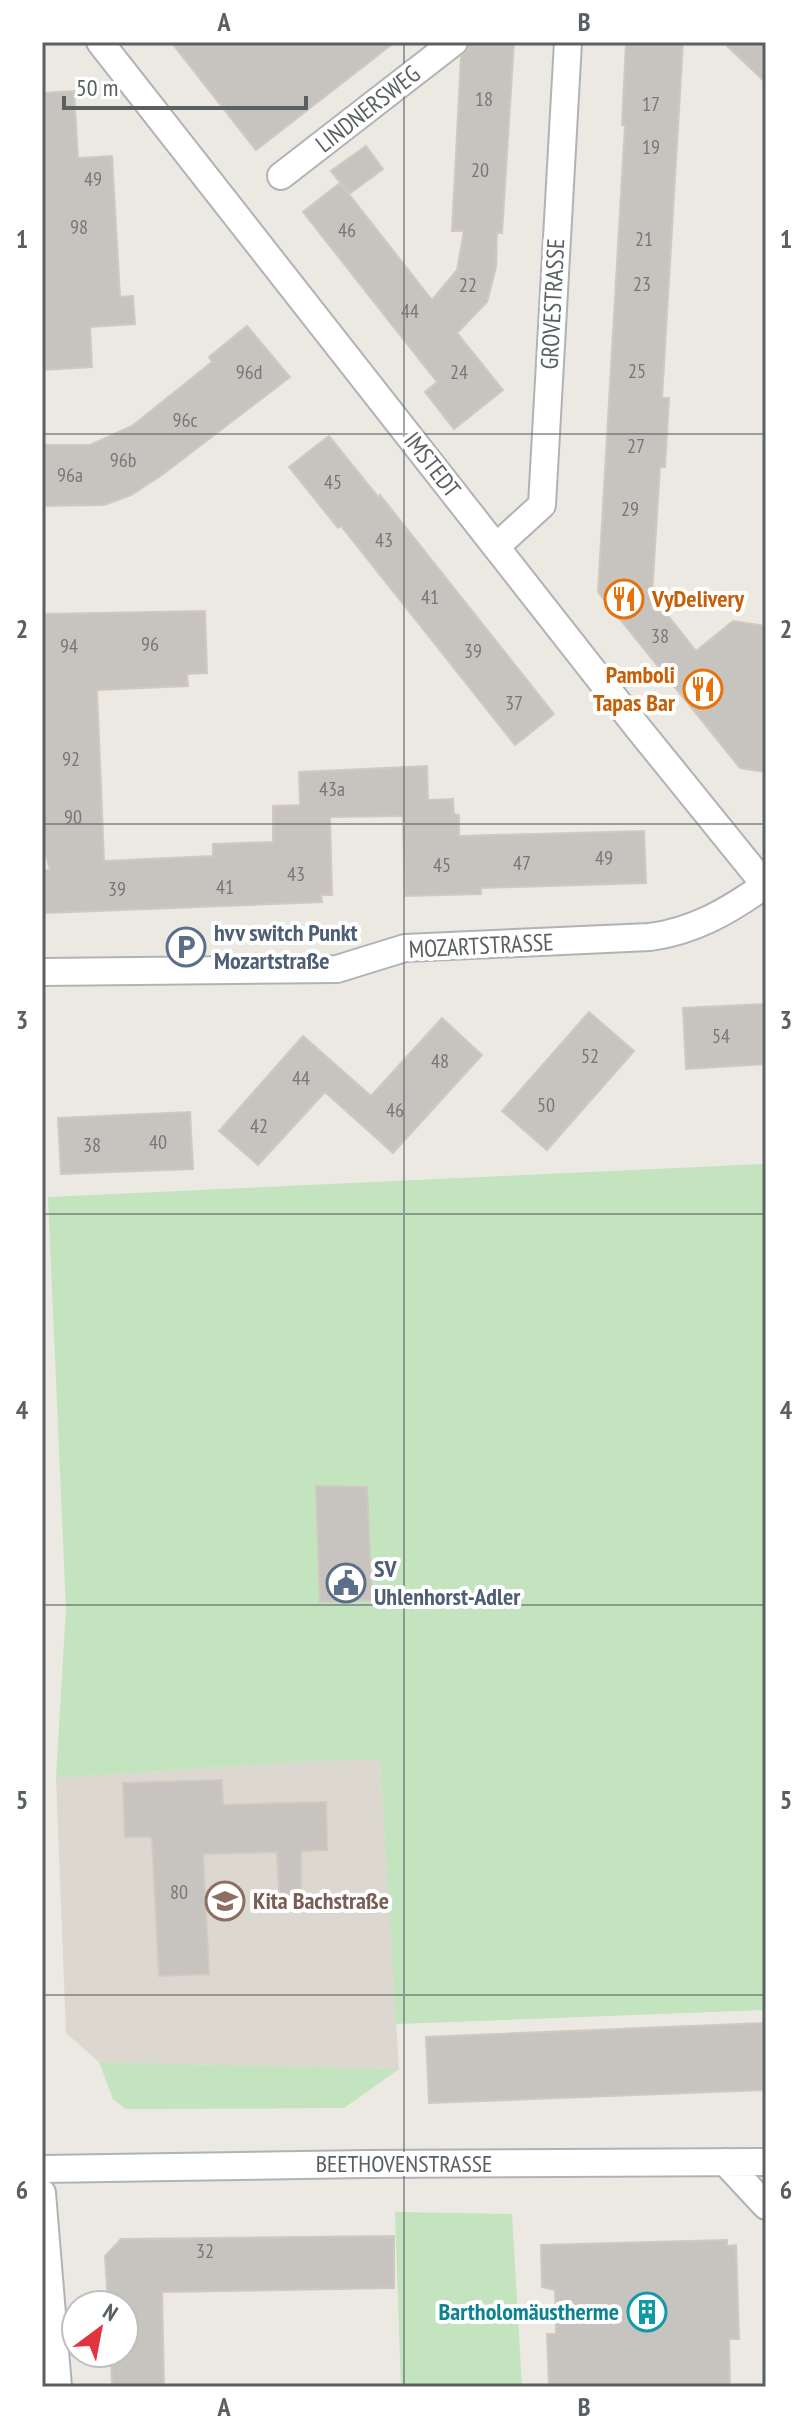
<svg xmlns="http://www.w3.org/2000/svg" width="808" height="2429" font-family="'PT Sans Narrow',sans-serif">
  <rect width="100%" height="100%" fill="#ece8e2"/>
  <!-- education -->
  <path fill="#dcd8d0" d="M380 1760 399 2069 99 2062 66 2033 56 1778 314 1761Z"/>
  <!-- green -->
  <path fill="#c4e3bf" d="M766 1164V2010L396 2024 380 1760 314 1761 56 1778 66 1609 48 1197Z
    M99 2062 399 2069 344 2108 126 2109 113 2099Z
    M395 2212 512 2214 522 2387H401Z"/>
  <!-- building -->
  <path fill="#c7c3be" stroke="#d1c9c0" stroke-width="2" d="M171 42H395L256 150Z
    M470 42H514L502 233H497L496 267 487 302 457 333 503 390 454 429 425 392 437 382 303 212 340 183 432 300 457 270 464 231H452L461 57 468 49Z
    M626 42H683L662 398H669L665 467H660L652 595 696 651 733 621 766 626V772L740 768 598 592 625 125H622Z
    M723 42H766V83Z
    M74 91 78 158 112 156 120 297 133 296 135 324 90 327 92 367 42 370V93Z
    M366 146 383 169 349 194 331 171Z
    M247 326 290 377 162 475 131 495 104 505 42 506V445H90L132 426 212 362 209 357Z
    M329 436 378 497 380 495 554 714 515 745 341 526 338 528 289 467Z
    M205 611 207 673 187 674 188 686 97 690 104 861 213 856V844L273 842V806L300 805 299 772 427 766 428 800 453 799 454 814 459 815V836L644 831 646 883 481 888V894L405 896 403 816 330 817 332 895H321L322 902 46 913 44 870H50L44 847 42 790V614Z
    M766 1004V1064L686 1069 683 1008Z
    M589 1012 634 1051 547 1150 502 1111Z
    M442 1018 482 1055 393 1153 325 1092 258 1165 219 1131 303 1036 371 1096Z
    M190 1112 193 1169 61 1174 58 1118Z
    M316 1486 367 1487 372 1600 320 1602Z
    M222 1780 223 1805 326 1802 327 1850 301 1851V1907L280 1908 277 1852 203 1854 209 1974 159 1976 152 1837H125L123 1783Z
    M766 2023V2090L429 2103 426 2037Z
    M394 2236V2288L162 2292 164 2387H112L111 2353H124V2305H108L105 2256 121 2239Z
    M727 2240V2246L736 2245 739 2339H729L730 2387H549L547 2334H556L555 2290 542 2287 541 2245Z"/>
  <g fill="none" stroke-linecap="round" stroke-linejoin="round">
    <!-- minor casing -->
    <g stroke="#afb3b7" stroke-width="30">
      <path id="minor" d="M100 42 638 728 766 886
        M281 176 454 42
        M497 546 542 505 568 42
        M42 972 337 969 405 948 650 937C694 931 729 911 765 885
        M725 2162 766 2206
        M42 2169 366 2164 766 2162
        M42 2193 58 2387"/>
    </g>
    <!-- minor -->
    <use href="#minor" stroke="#fff" stroke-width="26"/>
  </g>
  <!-- grid -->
  <path fill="none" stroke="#5a5f62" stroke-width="2" stroke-opacity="0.55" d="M404 42V2387M42 434H766M42 824H766M42 1214H766M42 1605H766M42 1995H766"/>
  <!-- icons -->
  <defs>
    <g id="restaurant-ring" transform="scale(2)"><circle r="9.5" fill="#fff" stroke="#e8710a" stroke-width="1.5"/><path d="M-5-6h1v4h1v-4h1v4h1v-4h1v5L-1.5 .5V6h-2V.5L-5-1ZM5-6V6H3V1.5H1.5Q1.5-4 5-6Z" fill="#e8710a"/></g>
    <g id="parking-ring" transform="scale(2)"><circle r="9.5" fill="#fff" stroke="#5c6f8a" stroke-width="1.5"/><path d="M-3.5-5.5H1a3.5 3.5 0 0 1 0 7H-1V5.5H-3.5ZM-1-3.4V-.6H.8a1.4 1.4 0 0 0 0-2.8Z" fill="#5c6f8a"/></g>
    <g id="civic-ring" transform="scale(2)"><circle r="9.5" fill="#fff" stroke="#5c6f8a" stroke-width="1.5"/><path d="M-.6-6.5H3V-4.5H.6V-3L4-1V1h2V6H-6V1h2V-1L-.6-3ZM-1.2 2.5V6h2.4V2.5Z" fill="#5c6f8a"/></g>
    <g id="school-ring" transform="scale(2)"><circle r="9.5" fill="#fff" stroke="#8d6e63" stroke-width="1.5"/><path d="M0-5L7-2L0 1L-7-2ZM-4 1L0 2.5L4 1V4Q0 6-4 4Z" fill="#8d6e63"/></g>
    <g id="building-ring" transform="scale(2)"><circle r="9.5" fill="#fff" stroke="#0f9aa8" stroke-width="1.5"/><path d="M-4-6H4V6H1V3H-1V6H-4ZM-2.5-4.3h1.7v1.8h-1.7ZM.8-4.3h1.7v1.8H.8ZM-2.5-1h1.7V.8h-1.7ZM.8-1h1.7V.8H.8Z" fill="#0f9aa8"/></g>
  </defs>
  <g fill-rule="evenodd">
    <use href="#restaurant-ring" x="624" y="599"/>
    <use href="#restaurant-ring" x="703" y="689"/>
    <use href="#parking-ring" x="186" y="947"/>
    <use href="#civic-ring" x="346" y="1583"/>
    <use href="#school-ring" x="225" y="1901"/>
    <use href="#building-ring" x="647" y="2312"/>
  </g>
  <g text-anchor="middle" stroke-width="8" stroke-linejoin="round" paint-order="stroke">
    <!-- number labels -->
    <g font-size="20" fill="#757879">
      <text x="484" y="106">18</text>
      <text x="651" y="111">17</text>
      <text x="651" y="154">19</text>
      <text x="480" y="177">20</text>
      <text x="93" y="186">49</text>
      <text x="79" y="234">98</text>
      <text x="347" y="237">46</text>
      <text x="644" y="246">21</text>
      <text x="642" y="291">23</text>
      <text x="468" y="292">22</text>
      <text x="410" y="318">44</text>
      <text x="637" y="378">25</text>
      <text x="249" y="379">96d</text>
      <text x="459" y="379">24</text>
      <text x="185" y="427">96c</text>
      <text x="636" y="453">27</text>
      <text x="123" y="467">96b</text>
      <text x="70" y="482">96a</text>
      <text x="333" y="489">45</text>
      <text x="630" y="516">29</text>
      <text x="384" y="547">43</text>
      <text x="430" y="604">41</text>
      <text x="660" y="643">38</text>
      <text x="150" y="651">96</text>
      <text x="69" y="653">94</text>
      <text x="473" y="658">39</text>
      <text x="514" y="710">37</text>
      <text x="71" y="766">92</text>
      <text x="332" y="796">43a</text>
      <text x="73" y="824">90</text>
      <text x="604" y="865">49</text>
      <text x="522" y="870">47</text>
      <text x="442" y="872">45</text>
      <text x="296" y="881">43</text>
      <text x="225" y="894">41</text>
      <text x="117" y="896">39</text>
      <text x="721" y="1043">54</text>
      <text x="590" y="1063">52</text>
      <text x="440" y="1068">48</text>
      <text x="301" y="1085">44</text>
      <text x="546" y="1112">50</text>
      <text x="395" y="1117">46</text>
      <text x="259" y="1133">42</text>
      <text x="158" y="1149">40</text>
      <text x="92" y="1152">38</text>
      <text x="179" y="1899">80</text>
      <text x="205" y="2258">32</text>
    </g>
    <!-- street labels -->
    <g font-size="24" fill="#5a5f62" stroke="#fff">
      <text transform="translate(368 109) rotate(-38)" y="8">LINDNERSWEG</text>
      <text transform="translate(553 304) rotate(-87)" y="8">GROVESTRASSE</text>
      <text transform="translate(432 465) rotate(52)" y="8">IMSTEDT</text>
      <text transform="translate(481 946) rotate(-3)" y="8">MOZARTSTRASSE</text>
      <text x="404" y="2172">BEETHOVENSTRASSE</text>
    </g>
    <!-- food labels -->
    <g font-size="24" font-weight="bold" fill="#c56008" stroke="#fff" text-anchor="start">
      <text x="652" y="607">VyDelivery</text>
      <text x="675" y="683" text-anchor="end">Pamboli<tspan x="675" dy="28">Tapas Bar</tspan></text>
    </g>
    <!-- service labels -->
    <g font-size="24" font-weight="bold" fill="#4e5e75" stroke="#fff" text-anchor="start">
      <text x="214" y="941">hvv switch Punkt<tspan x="214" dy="28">Mozartstraße</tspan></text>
      <text x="374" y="1577">SV<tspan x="374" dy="28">Uhlenhorst-Adler</tspan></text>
    </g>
    <!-- education labels -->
    <g font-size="24" font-weight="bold" fill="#785e54" stroke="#fff" text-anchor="start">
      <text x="253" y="1909">Kita Bachstraße</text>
    </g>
    <!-- culture labels -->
    <g font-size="24" font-weight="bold" fill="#0d838f" stroke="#fff" text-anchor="end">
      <text x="619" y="2320">Bartholomäustherme</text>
    </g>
  </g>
  <!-- border -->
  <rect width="808" height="2429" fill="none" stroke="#ffffff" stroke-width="88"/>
  <!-- north arrow -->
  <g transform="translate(100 2329) rotate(32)"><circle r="38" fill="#ffffff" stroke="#bdbfc0" stroke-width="2"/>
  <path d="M0-6L14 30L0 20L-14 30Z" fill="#e03441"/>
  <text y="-12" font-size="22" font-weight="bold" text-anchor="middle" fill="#5a5f62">N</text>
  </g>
  <!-- scale -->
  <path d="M64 96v12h242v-12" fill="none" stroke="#5a5f62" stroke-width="4"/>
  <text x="76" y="96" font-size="24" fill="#5a5f62" stroke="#ffffff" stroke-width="6" paint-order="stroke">50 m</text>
  <rect x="44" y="44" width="720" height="2341" fill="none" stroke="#5a5f62" stroke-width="3"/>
  <g font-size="26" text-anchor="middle" font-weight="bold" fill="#5a5f62">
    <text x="224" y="31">A</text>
    <text x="584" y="31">B</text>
    <text x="22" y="248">1</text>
    <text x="786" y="248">1</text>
    <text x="22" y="638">2</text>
    <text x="786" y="638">2</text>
    <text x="22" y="1029">3</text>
    <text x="786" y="1029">3</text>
    <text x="22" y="1419">4</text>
    <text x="786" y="1419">4</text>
    <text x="22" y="1809">5</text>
    <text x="786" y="1809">5</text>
    <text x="22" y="2199">6</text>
    <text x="786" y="2199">6</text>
    <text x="224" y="2416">A</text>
    <text x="584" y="2416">B</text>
  </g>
</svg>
